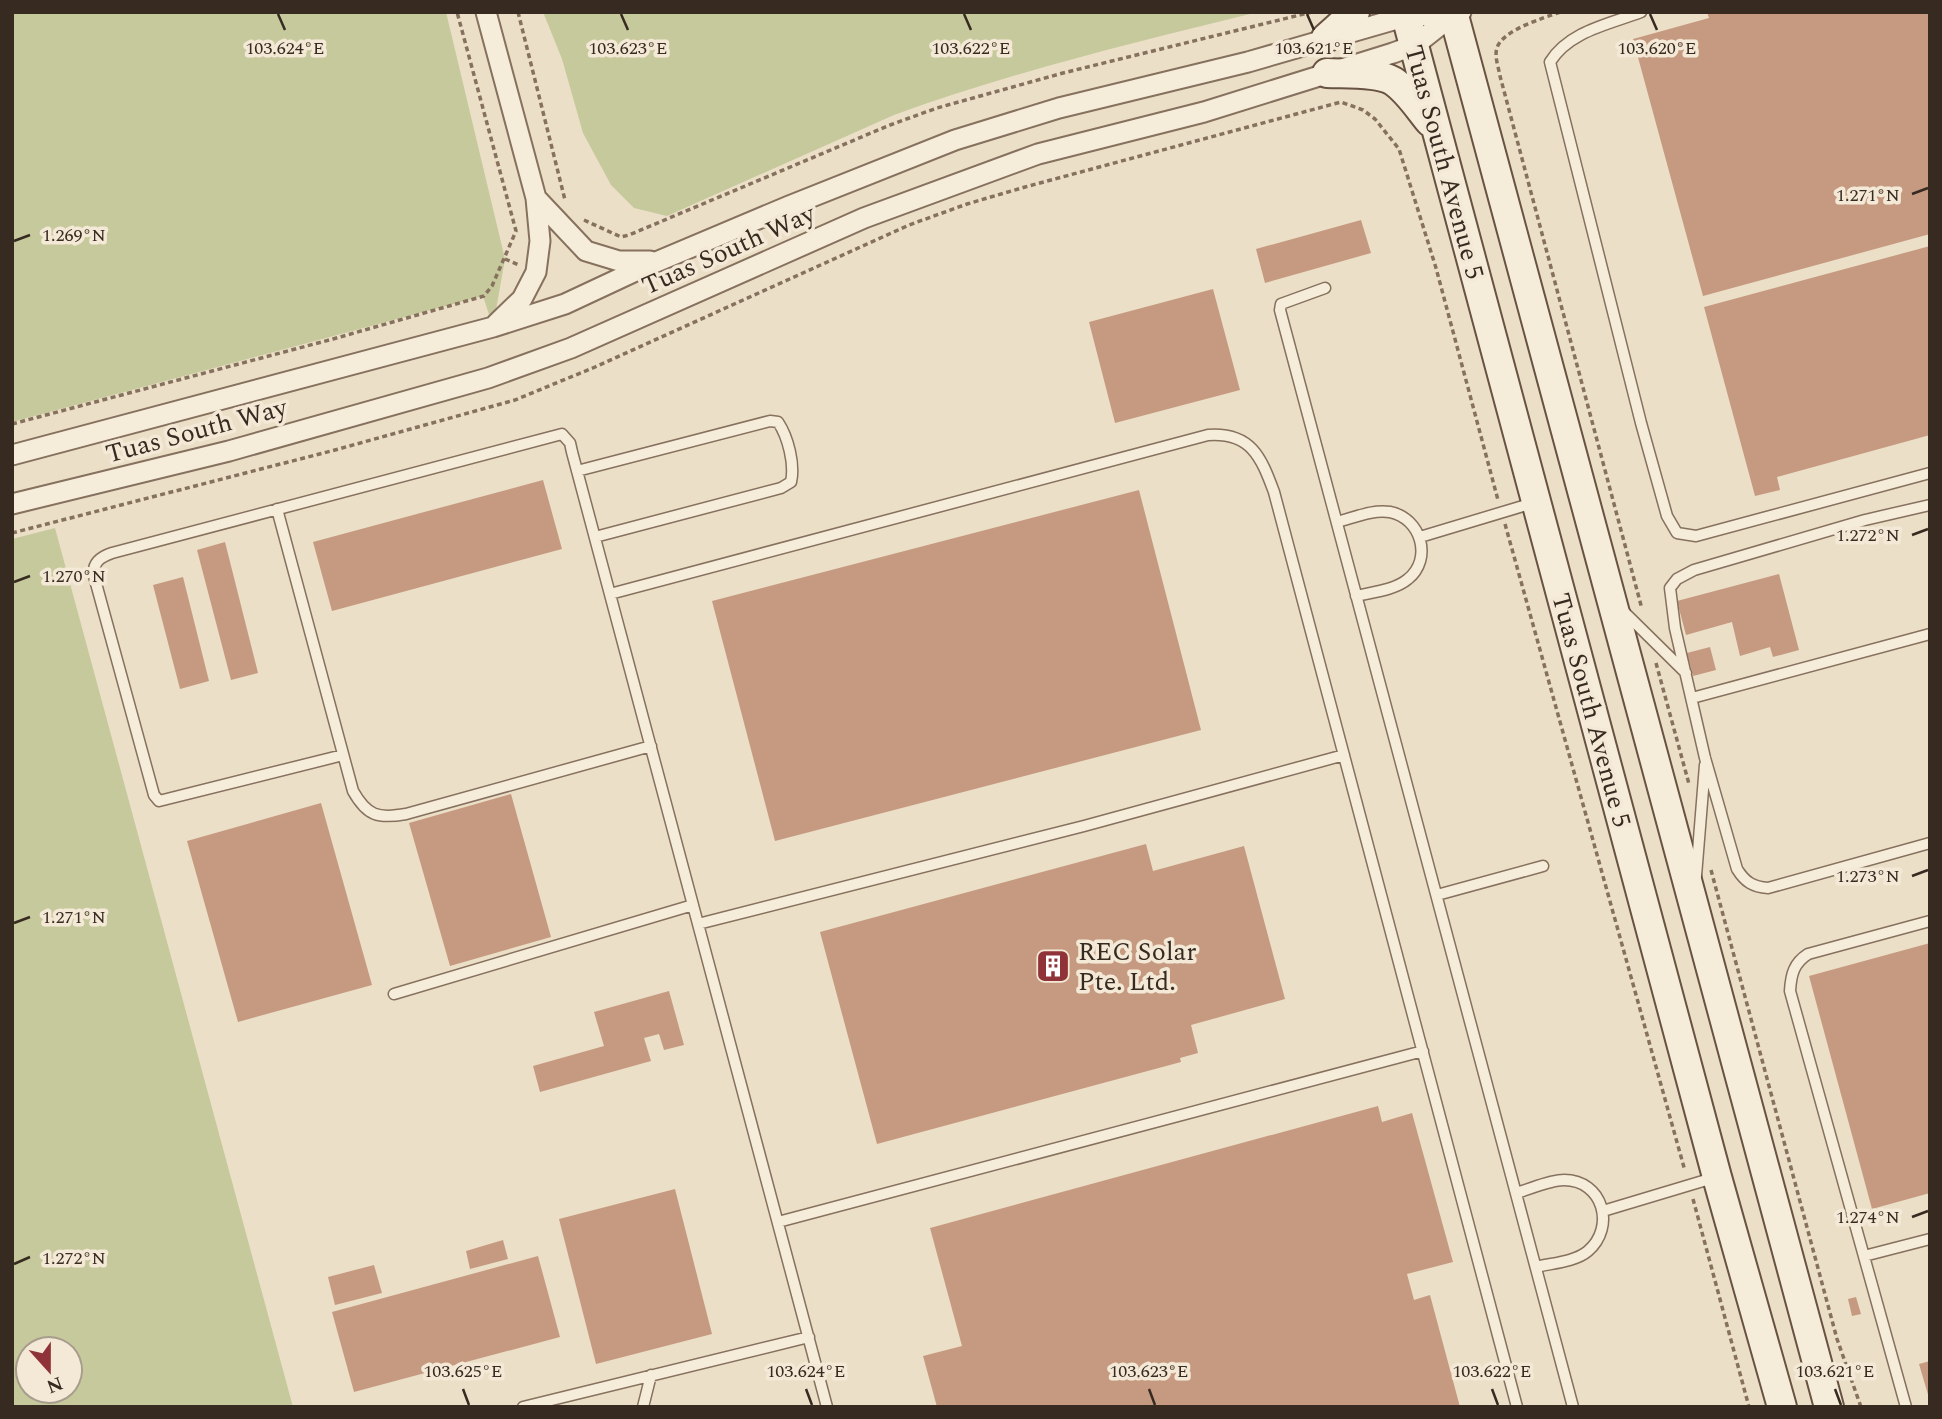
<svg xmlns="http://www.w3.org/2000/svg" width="1942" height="1419" font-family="Spectral,serif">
  <rect width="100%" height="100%" fill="#ebdfc7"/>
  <!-- green -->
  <path fill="#c6c99c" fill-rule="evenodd" d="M12 12H446L505 259 493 327 483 296 12 422Z
    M543 12H1258C1136 42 1012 72 894 115L667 216 634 208 611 185 583 133 562 59Z
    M55 528 293 1407H12V539ZM28 1349H70V1391H28Z"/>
  <!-- building -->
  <path fill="#c69a80" d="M1707 12H1930V234L1703 296 1633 39 1709 18Z
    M1361 220 1371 253 1265 283 1256 249Z
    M1930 246V435L1777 477 1780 490 1755 496 1704 307Z
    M1213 289 1240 390 1115 423 1089 322Z
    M543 480 562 549 332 611 313 542Z
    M1139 490 1201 730 775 841 712 601Z
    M225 542 258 673 231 680 197 550Z
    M1779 574 1799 650 1773 657 1770 647 1740 656 1732 622 1686 635 1677 601Z
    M183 577 209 681 180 689 153 585Z
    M1710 647 1716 670 1693 676 1687 653Z
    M511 794 551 937 450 966 409 823Z
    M321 803 372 985 238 1022 187 841Z
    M1146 844 1153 871 1244 846 1285 999 1191 1025 1198 1053 1180 1058 1181 1062 877 1144 820 932Z
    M1930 943V1193L1872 1209 1809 976Z
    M669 991 684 1045 664 1050 659 1034 644 1038 651 1061 540 1092 533 1066 604 1046 594 1012Z
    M1378 1106 1382 1122 1412 1113 1453 1262 1407 1274 1414 1300 1430 1295 1460 1407H937L923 1356 962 1346 930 1228Z
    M675 1189 712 1334 596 1364 559 1219Z
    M503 1240 508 1259 470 1269 466 1251Z
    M538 1256 560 1337 354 1392 332 1312Z
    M374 1265 382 1293 335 1305 328 1277Z
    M1856 1297 1861 1314 1852 1316 1848 1299Z
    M1930 1361V1398H1929L1919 1364Z"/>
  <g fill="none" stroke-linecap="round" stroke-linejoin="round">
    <!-- lane casing -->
    <g stroke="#86715e" stroke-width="13">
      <path id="lane" d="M1641 12C1610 24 1569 31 1550 62L1641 423 1667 516 1677 533 1696 536 1930 473
        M1325 288 1281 304 1280 310 1573 1407
        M577 471 770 421 778 422C788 437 795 464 791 482L781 488 595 537
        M1930 505 1865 520 1694 570 1677 579 1670 588 1675 628 1705 758 1737 869C1745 882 1753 887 1768 888L1930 843
        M277 509 353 791C367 816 378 819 406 814L651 746
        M1337 522C1353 518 1373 509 1390 512 1421 518 1433 559 1408 579 1395 590 1373 592 1356 596
        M1420 537 1533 503
        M610 594 1208 435C1251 432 1261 457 1274 492L1517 1407
        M1622 610 1686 673
        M1692 698 1930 634
        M343 755 159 801 154 795 94 576C92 563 100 557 112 553L562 434 570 443 572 452 827 1407
        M1696 876 1705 765
        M1437 895 1543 866
        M698 924 1084 826 1344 755
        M394 994 693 905
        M1516 1193C1531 1189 1549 1180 1564 1180 1603 1180 1616 1227 1588 1251 1575 1262 1552 1263 1536 1267
        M1603 1211 1713 1178
        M778 1222 1423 1051
        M1864 1256 1930 1239
        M523 1407 809 1337
        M643 1407 651 1375
        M1906 1407 1790 991C1791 974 1794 963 1808 954L1930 921"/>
    </g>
    <!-- street casing -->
    <g stroke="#86715e" stroke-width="23">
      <path id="street" d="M486 12 536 198 540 241 536 272 522 299 496 324
        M536 198 586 251 619 261H650
        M12 455 493 327 565 304 642 268 789 206 955 140 1059 108 1248 62 1407 16 1453 15
        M12 504 229 451 488 378 571 348 864 218 1038 154 1204 112 1393 53 1415 45 1453 15 1461 12"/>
    </g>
    <!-- secondary casing -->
    <g stroke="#685241" stroke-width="32">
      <path id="secondary" d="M1405 12 1717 1177 1782 1407
        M1453 12 1829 1407
        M1326 38 1355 12
        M1327 73C1345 74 1378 72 1393 81 1408 91 1419 109 1430 122"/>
    </g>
    <!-- path -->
    <path stroke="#86715e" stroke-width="3.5" stroke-dasharray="5 3.5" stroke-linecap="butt" d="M518 12 565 200
      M1560 12C1544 18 1502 30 1497 48 1494 56 1499 69 1500 76L1642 609
      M584 220 621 237 629 235 890 125 937 108 1063 73 1312 12
      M505 259 519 265
      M12 424 333 339 484 296 492 286 516 231 457 12
      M1505 524 1685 1171
      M12 533 335 450 515 400 595 367 909 225 967 204 1025 187 1341 102 1363 110 1375 119 1399 149 1436 268 1498 500
      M1656 663 1689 784
      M1711 870 1837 1339 1861 1407
      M1693 1199 1749 1407"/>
    <!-- lane -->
    <use href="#lane" stroke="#f6ecda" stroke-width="10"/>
    <!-- street -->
    <use href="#street" stroke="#f6ecda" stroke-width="19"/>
    <!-- secondary -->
    <use href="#secondary" stroke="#f6ecda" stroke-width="28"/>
  </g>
  <!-- ticks -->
  <path fill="none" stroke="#372a20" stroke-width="2.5" d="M278 14 285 30M621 14 628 30M964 14 971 30M1307 14 1314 30M1650 14 1657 30M1912 194 1928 188M14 241 30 235M1912 535 1928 529M14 582 30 576M1912 876 1928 870M14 923 30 917M1912 1217 1928 1211M14 1264 30 1257M463 1389 469 1405M806 1389 812 1405M1149 1389 1155 1405M1492 1389 1498 1405M1835 1389 1841 1405"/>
  <!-- icons -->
  <defs>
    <g id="building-square" transform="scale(1.75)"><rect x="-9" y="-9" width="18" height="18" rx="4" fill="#903338" stroke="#f3e9d6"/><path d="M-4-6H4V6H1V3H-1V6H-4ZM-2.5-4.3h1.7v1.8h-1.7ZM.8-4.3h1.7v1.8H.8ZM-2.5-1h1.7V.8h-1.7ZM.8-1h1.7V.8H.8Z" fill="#fff"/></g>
  </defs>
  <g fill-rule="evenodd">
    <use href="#building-square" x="1053" y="966"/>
  </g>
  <g text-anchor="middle" stroke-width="7" stroke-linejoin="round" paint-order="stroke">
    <!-- street labels -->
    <g font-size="26" fill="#372a20" stroke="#f3e9d6">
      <text transform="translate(1445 162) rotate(75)" y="9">Tuas South Avenue 5</text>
      <text transform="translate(728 249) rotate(-24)" y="9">Tuas South Way</text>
      <text transform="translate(196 430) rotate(-15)" y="9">Tuas South Way</text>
      <text transform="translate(1592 710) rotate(75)" y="9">Tuas South Avenue 5</text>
    </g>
    <!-- poi labels -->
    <g font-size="26" fill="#372a20" stroke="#f3e9d6" text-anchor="start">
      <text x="1078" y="960">REC Solar<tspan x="1078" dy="30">Pte. Ltd.</tspan></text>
    </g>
  </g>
  <g font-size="18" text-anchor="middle" fill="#372a20" stroke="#f3e9d6" stroke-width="7" stroke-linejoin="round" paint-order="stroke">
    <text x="1314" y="54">103.621°E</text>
    <text x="285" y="54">103.624°E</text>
    <text x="628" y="54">103.623°E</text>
    <text x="971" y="54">103.622°E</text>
    <text x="1657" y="54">103.620°E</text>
    <text x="1868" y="201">1.271°N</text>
    <text x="74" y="241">1.269°N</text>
    <text x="1868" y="541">1.272°N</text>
    <text x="74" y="582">1.270°N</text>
    <text x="1868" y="882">1.273°N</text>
    <text x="74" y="923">1.271°N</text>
    <text x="1868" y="1223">1.274°N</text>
    <text x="74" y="1264">1.272°N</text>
    <text x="463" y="1377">103.625°E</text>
    <text x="806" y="1377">103.624°E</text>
    <text x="1149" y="1377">103.623°E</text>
    <text x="1492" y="1377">103.622°E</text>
    <text x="1835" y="1377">103.621°E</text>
  </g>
  <!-- border -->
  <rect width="1942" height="1419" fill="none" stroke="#372a20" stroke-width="28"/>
  <!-- north arrow -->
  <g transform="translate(49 1370) rotate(159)"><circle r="33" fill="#f3e9d6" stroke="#a89d8d" stroke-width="2"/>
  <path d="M0-5L12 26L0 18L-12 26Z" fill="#903338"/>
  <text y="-10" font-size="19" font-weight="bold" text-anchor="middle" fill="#372a20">N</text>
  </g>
</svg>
